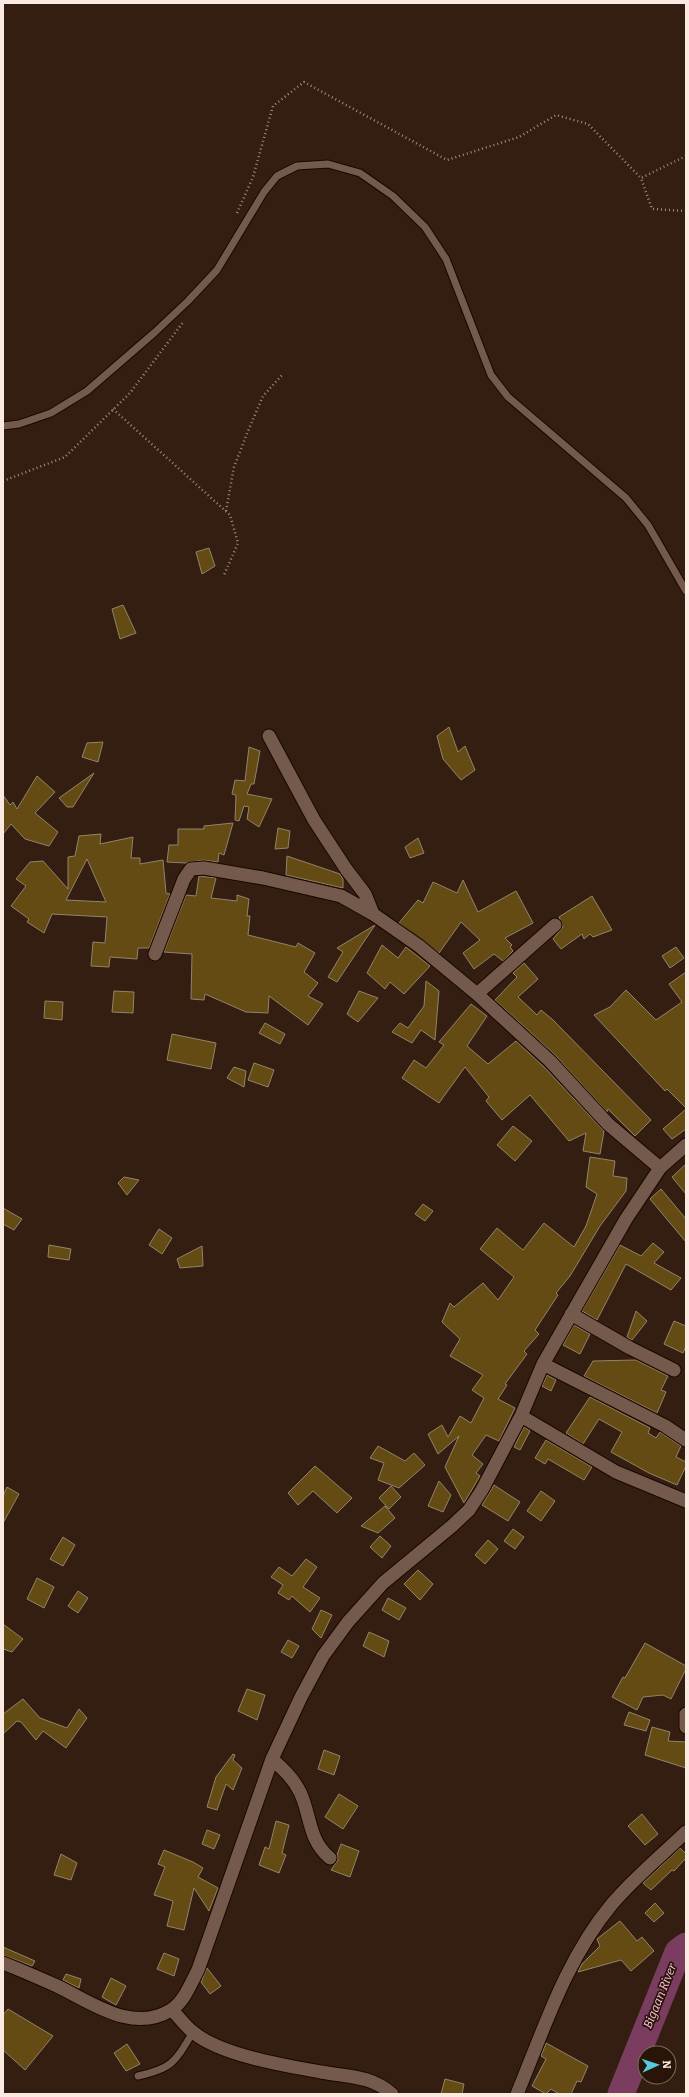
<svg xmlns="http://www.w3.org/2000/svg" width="689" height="2097" font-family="Bitter,serif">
  <rect width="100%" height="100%" fill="#341e11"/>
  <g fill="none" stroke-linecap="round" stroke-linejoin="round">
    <!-- river -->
    <path stroke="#7b3d5f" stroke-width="27" d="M621 2094 678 1952 686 1946"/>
  </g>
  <!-- building -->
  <path fill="#644b14" stroke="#91846a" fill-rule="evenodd" d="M209 548 215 566 202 574 196 552Z
    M123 605 136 633 120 639 112 609Z
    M449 727 458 752 465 746 475 770 461 780 443 759 437 736Z
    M103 742 98 762 82 757 87 743Z
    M249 747 260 751 254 784H251L247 794 272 799 259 827 247 819 249 807 244 806 239 821 235 820 236 795 232 794 235 780 245 781Z
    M94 773 73 807H67L59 798Z
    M37 776 55 792 35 813 58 832 49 846 25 839 11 824 3 834V795L10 805 13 802 17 809Z
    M233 823 224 855 219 853 218 862 203 860 186 863 167 862 169 845H178V829H204V826Z
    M278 828 290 831 288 848 275 849Z
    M101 834 100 844 133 837 131 858H140V864L163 860 166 893 170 894 149 948H138L137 959 110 957 109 967 91 966 93 942 105 943 107 917 52 914 44 933 27 922 29 919 11 906 26 886 16 879 30 862 43 861 68 889V857L75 856 79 836ZM87 859 106 902 66 900Z
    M418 838 424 853 410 858 405 847Z
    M287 856 340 874 343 879V888L286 875Z
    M199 876 216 878 211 898 237 901V895L249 899 247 916H250L248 935 296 947 298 943 315 953 304 972 318 983 308 996 323 1004 308 1025 269 996 268 1013 246 1012 205 994 204 1000 191 999 192 954 164 952 186 895 196 896Z
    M463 880 478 912 516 891 533 923 505 938 512 945 510 947 513 951 503 961 494 954 474 969 463 953 480 940 461 922 439 953 399 923 418 900 423 903 433 882 457 893Z
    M592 896 612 930 593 937 590 934 584 939 582 934 561 949 553 939 563 927 559 917Z
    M375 925 337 982 328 977 343 952 337 948Z
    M382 945 398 958 406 947 430 966 404 994 390 982 385 989 367 973Z
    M676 947 684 958 670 968 662 956Z
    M524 963 538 979 518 997 537 1015 541 1010 553 1020 651 1120 635 1136 608 1109 607 1112 555 1055 495 1000 517 977 513 973Z
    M686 972V1108L667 1089 665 1091 594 1015 610 1007 626 990 656 1020 682 1002 669 984Z
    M426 981 439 991 435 1040 421 1030 412 1043 392 1032 400 1023 408 1028 424 1006Z
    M114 991 134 992 133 1013 112 1012Z
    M359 991 378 998 358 1022 347 1014Z
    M45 1001 63 1002 62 1020 44 1018Z
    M471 1004 487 1016 467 1046 488 1064 516 1041 544 1067 604 1131 600 1154 583 1151 586 1133 569 1141 530 1095 502 1120 486 1101 489 1097 465 1067 439 1103 402 1078 414 1060 426 1068 444 1045 439 1042Z
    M265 1023 285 1034 280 1044 259 1033Z
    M172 1034 216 1043 211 1069 167 1060Z
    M254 1063 274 1070 268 1087 248 1080Z
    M234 1067 246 1071 244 1087 227 1078Z
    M686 1109V1129L672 1139 663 1129Z
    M513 1126 532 1141 515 1161 497 1145Z
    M590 1157 615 1161 613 1176 627 1178 626 1191 600 1226 570 1276 556 1293 558 1295 535 1330 539 1334 524 1351 527 1354 505 1384 507 1385 498 1399 515 1408 499 1441 486 1435 472 1455 483 1464 476 1473 480 1476 464 1503 445 1467 459 1436 438 1454 428 1434 442 1425 448 1437 460 1416 471 1423 484 1398 472 1390 483 1375 450 1356 460 1339 442 1322 450 1303 454 1307 483 1283 498 1300 514 1277 480 1249 497 1228 523 1250 544 1223 574 1247 586 1226 597 1194 586 1187Z
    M686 1164V1194L672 1177Z
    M124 1177 139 1180 127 1195 118 1183Z
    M661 1189 686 1219V1242L650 1199Z
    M423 1204 433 1211 425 1221 415 1214Z
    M3 1208 22 1219 14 1230 3 1224Z
    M159 1229 172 1238 162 1254 149 1245Z
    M653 1243 664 1252 654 1263 681 1278 671 1290 626 1264 597 1320 582 1311 620 1245 641 1256Z
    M49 1245 71 1249 69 1260 48 1257Z
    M202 1246 203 1266 180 1268 177 1259Z
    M636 1311 647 1321 632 1340 627 1337Z
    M674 1321 686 1326V1346L683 1353 664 1344Z
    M574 1325 590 1334 580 1354 563 1345Z
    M636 1360 668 1376 661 1390 666 1392 657 1413 584 1376 593 1361Z
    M547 1375 556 1380 551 1391 542 1386Z
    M590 1397 650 1428 648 1433 656 1438 660 1432 681 1446 676 1457 686 1462V1466L677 1485 649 1473 611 1452 622 1432 599 1419 583 1444 566 1433Z
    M524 1427 530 1431 520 1450 514 1447Z
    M546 1440 592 1467 584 1480 548 1459 545 1464 535 1458Z
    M378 1446 405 1461 414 1453 425 1465 399 1488 378 1480 384 1463 370 1458Z
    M315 1466 352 1498 337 1513 313 1491 298 1505 288 1493Z
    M439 1481 451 1495 443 1512 428 1506Z
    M494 1485 520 1502 508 1521 482 1505Z
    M391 1486 401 1497 389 1509 379 1498Z
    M7 1487 19 1494 3 1523V1496Z
    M541 1491 555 1501 541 1521 527 1511Z
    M385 1506 395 1518 378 1533 361 1526Z
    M513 1529 524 1537 515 1549 504 1541Z
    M380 1536 391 1546 382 1558 370 1547Z
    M63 1537 75 1545 63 1566 50 1559Z
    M488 1540 498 1549 485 1564 475 1555Z
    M306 1559 317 1567 303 1587 320 1598 310 1612 292 1596 289 1600 278 1593 283 1585 271 1577 279 1567 292 1576Z
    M418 1570 433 1584 420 1600 404 1584Z
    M37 1578 54 1587 44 1608 27 1599Z
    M78 1591 88 1598 78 1613 68 1606Z
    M388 1598 406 1608 399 1620 382 1610Z
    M321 1610 332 1615 321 1638 312 1629Z
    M3 1624 23 1639 12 1652 3 1649Z
    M369 1632 389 1641 384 1657 363 1646Z
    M288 1640 299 1646 292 1658 281 1652Z
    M645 1643 686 1666V1669L671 1699 663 1695 643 1697 637 1710 612 1697 623 1677 625 1678Z
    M247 1689 265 1695 257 1720 238 1711Z
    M23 1699 40 1718 67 1728 79 1709 87 1718 66 1748 43 1731 36 1740 21 1722 17 1721 3 1734V1714Z
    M629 1712 650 1720 646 1731 624 1725Z
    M652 1727 670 1732 668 1741 686 1742V1768L645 1755Z
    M324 1750 340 1756 334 1775 318 1769Z
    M233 1754 235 1755 233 1760 242 1768 233 1790 226 1784 217 1810 207 1807 216 1777Z
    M339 1794 358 1806 343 1829 325 1817Z
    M642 1814 658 1834 645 1845 628 1826Z
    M276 1821 289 1825 282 1853 286 1855 279 1873 259 1865 265 1847 269 1849Z
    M207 1830 220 1835 214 1849 202 1844Z
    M341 1844 359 1851 350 1877 331 1870 338 1860 337 1855Z
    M680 1848 686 1854V1858L674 1871 672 1870 651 1890 643 1883Z
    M164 1850 193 1862 203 1868 198 1877 218 1888 209 1911 194 1888 184 1930 167 1926 173 1901 154 1895 165 1867 158 1864Z
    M61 1854 77 1863 71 1880 54 1875Z
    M655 1903 664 1913 654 1922 645 1913Z
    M620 1921 637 1941 642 1937 654 1951 631 1971 621 1960 578 1972 582 1964 600 1946 597 1939Z
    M3 1947 35 1961 32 1966 3 1955Z
    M164 1953 179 1959 174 1976 157 1969Z
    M207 1968 221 1986 210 1994 201 1982Z
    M66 1974 81 1979 79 1988 63 1980Z
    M111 1978 126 1986 116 2005 102 1997Z
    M8 2009 53 2036 25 2070 3 2050V2015Z
    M546 2043 588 2066 581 2082 577 2081 571 2094H559L551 2089 546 2094 532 2086 546 2059 541 2056Z
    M127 2044 140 2064 126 2071 114 2053Z
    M445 2079 464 2084 462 2094H441Z"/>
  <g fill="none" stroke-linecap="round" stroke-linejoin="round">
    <!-- lane casing -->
    <g stroke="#1a0700" stroke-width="9">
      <path id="lane" d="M3 426 19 424 51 413 87 391 154 333 188 301 217 270 264 192 277 176 297 166 328 164 360 173 393 196 425 227 446 259 491 375 508 397 626 498 648 525 686 591
        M138 2076C173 2068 175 2062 193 2032"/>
    </g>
    <!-- street casing -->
    <g stroke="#1a0700" stroke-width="15">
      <path id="street" d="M269 736 314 820 346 869 365 894 373 914
        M155 954 184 879 191 869 204 868 263 878 341 896 373 914 419 946 477 994 550 1061 608 1124 660 1168
        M477 994 555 925
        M571 1314 630 1348 674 1370
        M543 1364 665 1426 686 1440
        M521 1416 616 1472 686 1501
        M686 1714V1727
        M272 1759C283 1769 293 1778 300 1792 311 1815 308 1840 330 1858
        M3 1963C21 1970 39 1978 57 1986 91 2002 132 2034 171 2010 184 2002 191 1983 198 1970L272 1759 301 1697 323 1656 348 1622 383 1583 452 1526 469 1510 482 1490 521 1416 543 1364 626 1219 660 1168 686 1145
        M172 2010C179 2017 185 2026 193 2032 220 2055 286 2066 321 2072 348 2077 370 2075 392 2094
        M517 2094C544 2029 566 1959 612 1904 634 1878 661 1856 686 1832"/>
    </g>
    <!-- path -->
    <path stroke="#9f8c82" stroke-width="2.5" stroke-dasharray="1 3" stroke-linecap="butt" d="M686 156 641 178 652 209 686 211
      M237 213 253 177 273 106 304 82 447 160 519 137 556 115 588 124 641 178
      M113 409 230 515 238 543 224 575
      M3 481 65 457 130 393 184 321
      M226 511 234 467 248 431 263 396 283 374"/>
    <!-- lane -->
    <use href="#lane" stroke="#745a4c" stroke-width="7"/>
    <!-- street -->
    <use href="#street" stroke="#745a4c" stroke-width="13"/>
  </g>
  <g text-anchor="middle" stroke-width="3.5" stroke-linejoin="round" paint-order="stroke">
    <!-- water labels -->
    <g font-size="12" font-style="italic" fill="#fec3e0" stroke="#291508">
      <text transform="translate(660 1996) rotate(-68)" y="4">Bigaan River</text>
    </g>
  </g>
  <!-- border -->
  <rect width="689" height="2097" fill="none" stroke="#faeae2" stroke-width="8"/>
  <!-- north arrow -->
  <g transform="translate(657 2065) rotate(87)"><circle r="19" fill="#291508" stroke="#7d6a5f"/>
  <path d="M0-3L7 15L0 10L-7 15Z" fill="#55cadf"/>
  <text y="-6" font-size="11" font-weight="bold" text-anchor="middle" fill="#faeae2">N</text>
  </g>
</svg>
